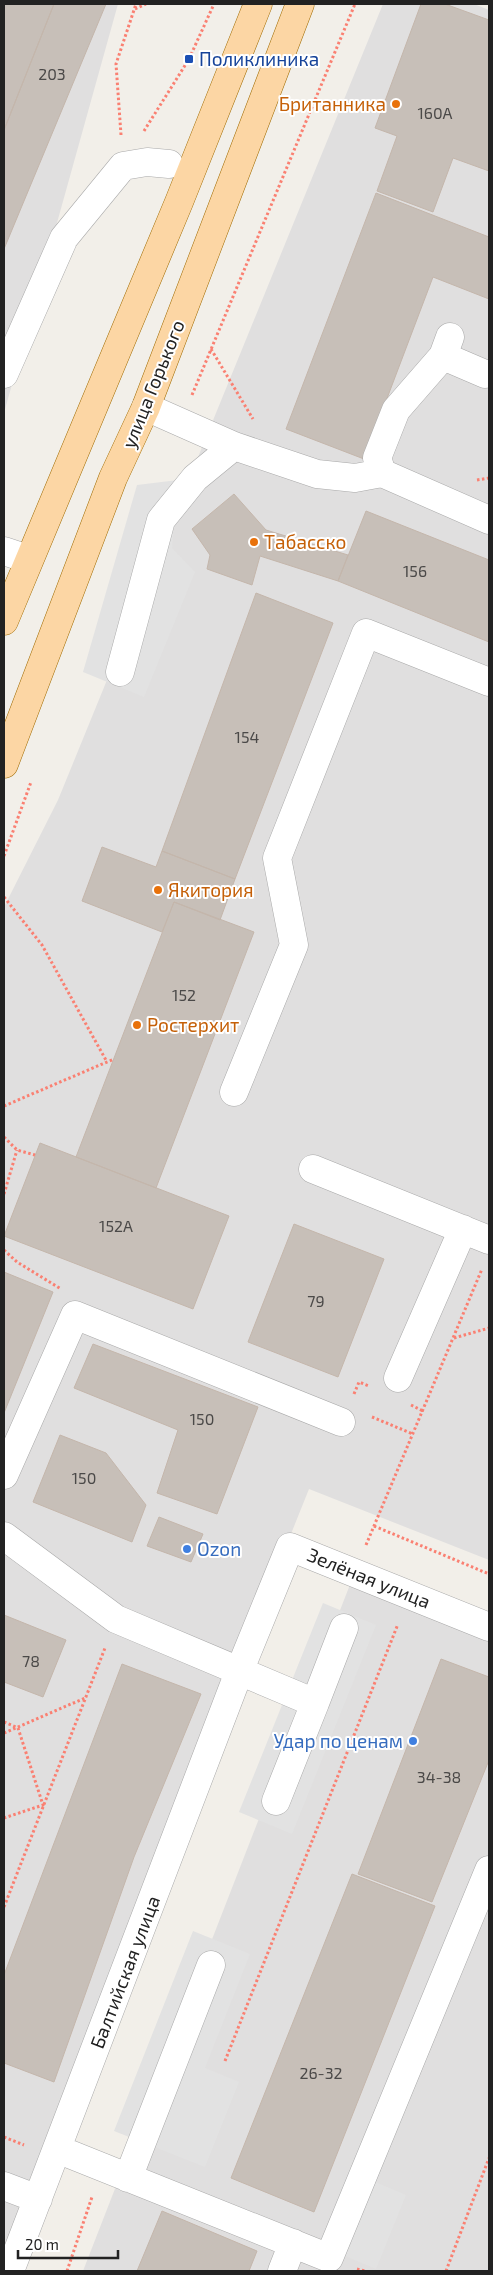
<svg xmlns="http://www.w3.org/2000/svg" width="493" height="2275" font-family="'Exo 2',sans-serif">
  <rect width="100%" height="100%" fill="#f2efe9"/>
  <!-- residential -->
  <path fill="#e0dfdf" d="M4 4H118L4 413Z
    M383 4H474L489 10V1560L309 1489 4 2250V907L58 800Z
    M351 1582 489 1633V2271H83Z"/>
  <!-- parking -->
  <path fill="#e2e2e2" d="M178 480 172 548 195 572 144 697 83 672 137 485Z
    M323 1603 376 1625 292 1834 239 1812Z
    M193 1931 250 1954 205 2068 239 2082 205 2167 114 2131Z
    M368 2179 406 2195 376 2269 336 2252Z"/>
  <!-- building -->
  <path fill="#c7bfb8" stroke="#c4b6ab" d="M4 4H54L4 130Z
    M54 4H106L4 249V130Z
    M421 4H445L489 20V171L453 158 433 212 377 191 397 136 375 128Z
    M376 193 489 237V299L433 277 364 459 286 429Z
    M234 494 266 530 348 555 338 581 260 556 252 585 207 569 210 555 192 529Z
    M366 511 489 560V642L338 581Z
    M256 593 333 623 235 879 162 851Z
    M102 847 156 867 162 851 235 879 220 920 174 902 162 932 82 901Z
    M174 902 254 932 156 1188 76 1157Z
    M40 1143 229 1216 193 1309 4 1236Z
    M294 1224 384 1259 338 1377 248 1342Z
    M4 1272 53 1292 4 1413Z
    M93 1344 258 1407 217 1514 157 1493 178 1430 74 1388Z
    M60 1435 106 1453 146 1505 132 1542 33 1502Z
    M159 1517 203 1534 191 1562 147 1546Z
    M4 1615 66 1640 43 1697 4 1682Z
    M441 1659 489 1677V1760L432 1902 358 1874Z
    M122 1664 201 1694 134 1857 54 2082 4 2063V1975Z
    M352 1874 435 1906 314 2212 231 2178Z
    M162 2211 257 2251 249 2271H137Z"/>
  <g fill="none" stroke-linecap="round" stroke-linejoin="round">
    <!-- minor casing -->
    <g stroke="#a9a9a9" stroke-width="29">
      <path id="minor" d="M443 356 485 374
        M4 374 64 238 123 166 147 162 169 164
        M146 407 234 446 317 474 355 478 382 473 489 520
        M382 473 377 458 396 410 443 356 450 337
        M4 551 28 559
        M120 672 161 520 195 478 234 446
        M234 1092 294 945 277 858 366 633 489 682
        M313 1169 489 1240
        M398 1378 463 1229
        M4 1475 75 1315 341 1422
        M4 1536 116 1619 315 1703 276 1801
        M315 1703 344 1628
        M57 2149 329 2258 489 1870
        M128 2178 211 1965
        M4 2186 38 2199
        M10 2271 239 1672 290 1547 489 1627
        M282 2271 293 2243"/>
    </g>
    <!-- major casing -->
    <g stroke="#a06b00" stroke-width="29">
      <path id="major" d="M4 621 179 202 258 4
        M4 764 113 478 146 407 300 4"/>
    </g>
    <!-- path -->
    <path stroke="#fa8072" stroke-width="3" stroke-dasharray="2.5 2.5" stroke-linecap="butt" d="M135 9 146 4
      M144 131 189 59 214 4
      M121 135 116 64 136 4
      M211 349 253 419
      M192 395 355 4
      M477 480 489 478
      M4 856 31 782
      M4 897 42 945 107 1062
      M4 1106 114 1059
      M4 1137 17 1150 35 1155
      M4 1194 17 1150
      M4 1250 17 1262 61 1289
      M454 1338 489 1328
      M354 1394 359 1382 369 1386
      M411 1405 423 1411
      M372 1417 413 1434
      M374 1526 489 1574
      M366 1545 482 1269
      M4 1722 18 1728 43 1805 4 1818
      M4 1733 85 1698
      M4 1907 105 1648
      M225 2061 398 1624
      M4 2137 24 2145
      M357 2269 365 2271
      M67 2271 92 2197
      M446 2271 489 2158"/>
    <!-- minor -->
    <use href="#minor" stroke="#fff" stroke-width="28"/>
    <!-- major -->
    <use href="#major" stroke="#fcd6a4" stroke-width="28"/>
  </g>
  <!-- markers -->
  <rect fill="#1a4fb4" stroke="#fff" stroke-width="2" x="184" y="54" width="10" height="10" rx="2.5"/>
  <g fill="#e8710a" stroke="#fff" stroke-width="2">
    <circle cx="396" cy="104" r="5"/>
    <circle cx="254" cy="542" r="5"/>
    <circle cx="158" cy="890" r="5"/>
    <circle cx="137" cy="1025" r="5"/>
  </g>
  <g fill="#3f7fe0" stroke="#fff" stroke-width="2">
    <circle cx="187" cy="1549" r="5"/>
    <circle cx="413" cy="1741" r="5"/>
  </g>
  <g text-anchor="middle" stroke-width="4" stroke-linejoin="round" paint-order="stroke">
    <!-- number labels -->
    <g font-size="16" fill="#4b4948">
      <text x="52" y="80">203</text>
      <text x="435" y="119">160А</text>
      <text x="415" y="577">156</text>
      <text x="247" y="743">154</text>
      <text x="184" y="1001">152</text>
      <text x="116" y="1232">152А</text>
      <text x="316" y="1307">79</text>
      <text x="202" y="1425">150</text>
      <text x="84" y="1484">150</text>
      <text x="31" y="1667">78</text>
      <text x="439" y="1783">34-38</text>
      <text x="321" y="2079">26-32</text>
    </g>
    <!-- transit labels -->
    <g font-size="19" fill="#164399" stroke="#fff" text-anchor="start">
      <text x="199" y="66">Поликлиника</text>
    </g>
    <!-- food labels -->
    <g font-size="19" fill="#c56008" stroke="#fff" text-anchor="start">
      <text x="386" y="111" text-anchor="end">Британника</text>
      <text x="264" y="549">Табасско</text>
      <text x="168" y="897">Якитория</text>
      <text x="147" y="1032">Ростерхит</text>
    </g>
    <!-- street labels -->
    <g font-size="19" fill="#222" stroke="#fff">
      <text transform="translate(153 384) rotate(-68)" y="7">улица Горького</text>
      <text transform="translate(369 1578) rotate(22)" y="7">Зелёная улица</text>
      <text transform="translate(125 1972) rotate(-69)" y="7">Балтийская улица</text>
    </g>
    <!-- shop labels -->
    <g font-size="19" fill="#366cbe" stroke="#fff" text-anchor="start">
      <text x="197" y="1556">Ozon</text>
      <text x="403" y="1748" text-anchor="end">Удар по ценам</text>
    </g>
  </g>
  <!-- border -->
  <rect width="493" height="2275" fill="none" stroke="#222222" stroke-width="10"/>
  <!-- scale -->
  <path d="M18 2250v8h100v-8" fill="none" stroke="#222222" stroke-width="2.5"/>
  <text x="25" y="2250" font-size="15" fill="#222222" stroke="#ffffff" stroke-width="4" paint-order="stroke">20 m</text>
</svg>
